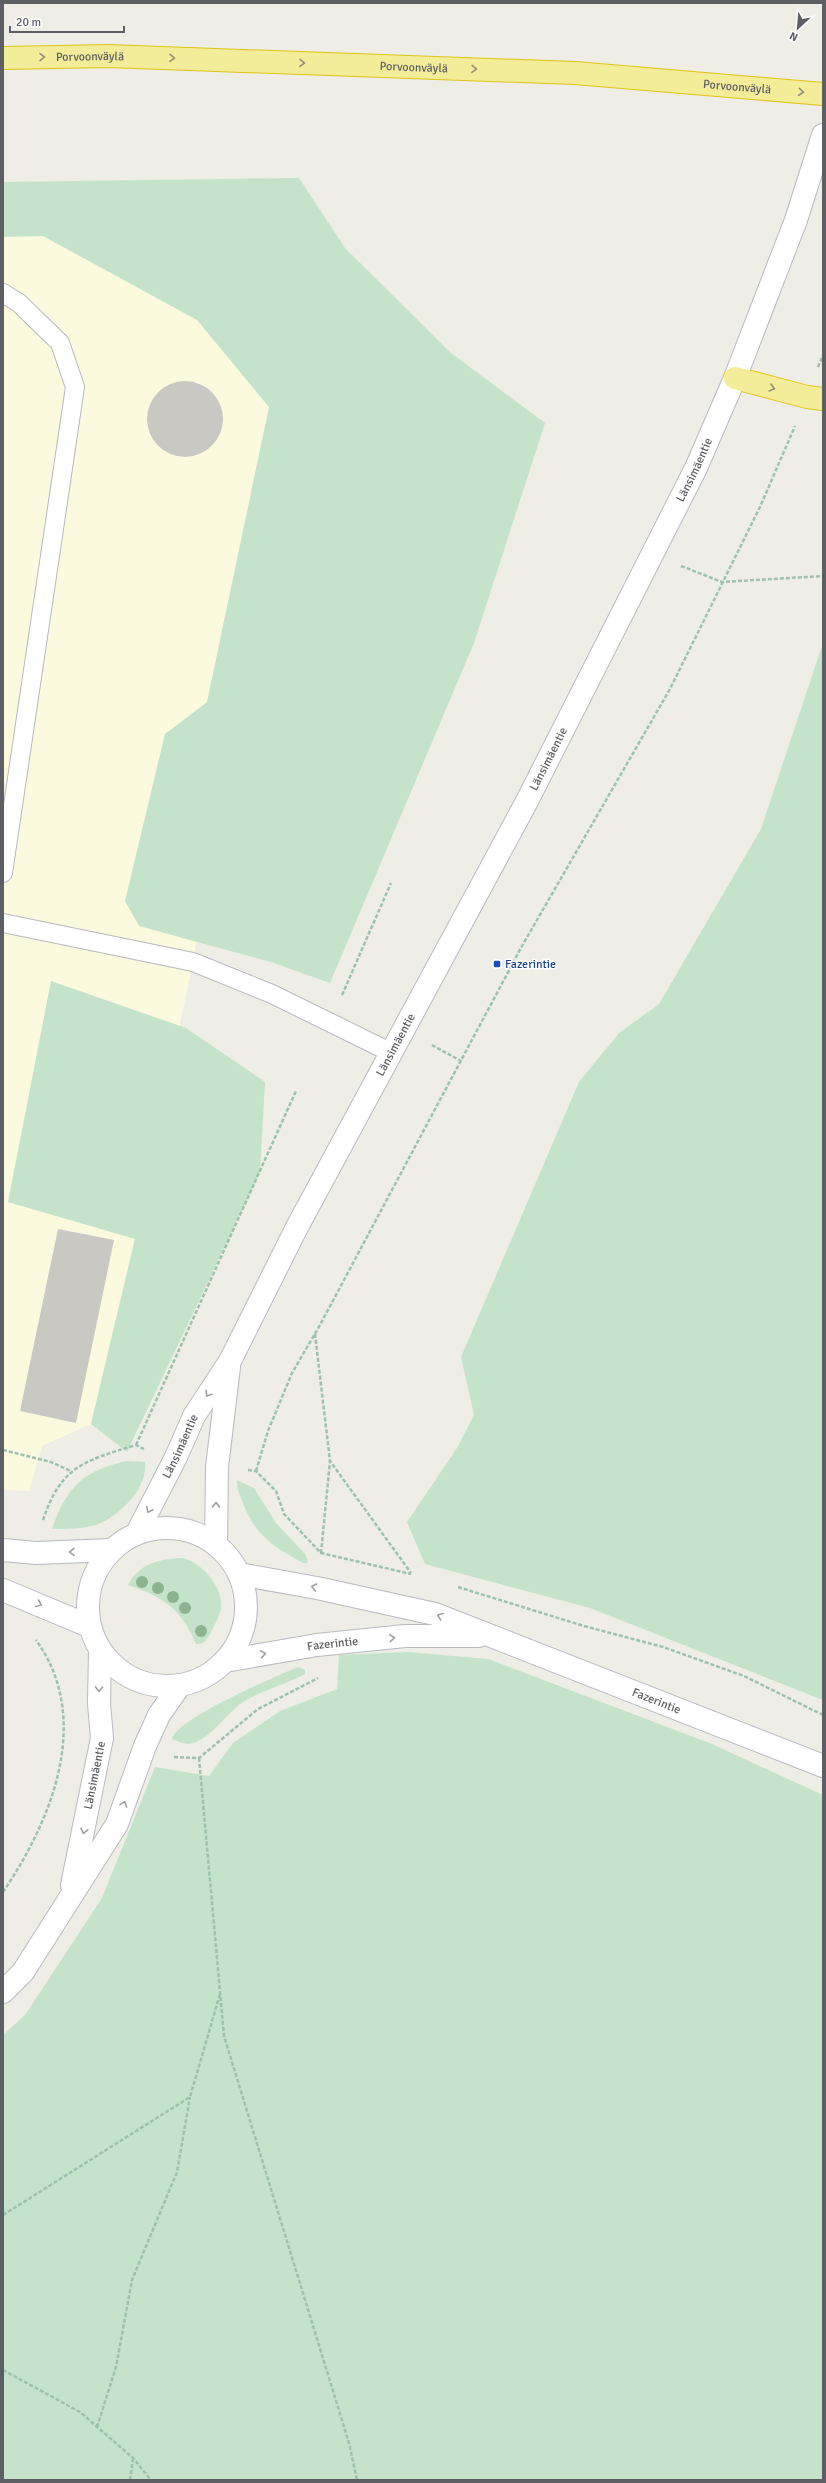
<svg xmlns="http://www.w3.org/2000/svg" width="826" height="2483" font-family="Signika,sans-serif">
  <rect width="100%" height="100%" fill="#eeeee6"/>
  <!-- commercial -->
  <path fill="#fbf9de" d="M3 222 321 244 193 962 135 1239 91 1424 42 1446 29 1491 3 1490Z"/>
  <!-- green -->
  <path fill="#c4e3ca" d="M299 178 345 248 451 353 545 423 474 643 330 983 271 962 139 926 125 901 165 734 207 702 269 407 197 320 43 236 3 237V182Z
    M823 643V1700L590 1608 425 1564 407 1522 457 1448 474 1415 461 1357 579 1082 619 1033 659 1004 761 829Z
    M51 981 186 1028 265 1082 260 1172 127 1452 91 1424 135 1239 8 1202Z
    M127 1461 145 1462C148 1489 119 1516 96 1525 82 1529 67 1529 52 1529 66 1488 83 1470 127 1461Z
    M237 1480 254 1488 276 1523 305 1554 308 1560 307 1563H303C272 1546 255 1535 242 1501 240 1495 236 1486 237 1480Z
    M183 1558C202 1563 224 1587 221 1609 219 1617 215 1624 211 1632 208 1638 204 1645 196 1644 181 1609 164 1597 128 1585 139 1563 160 1559 183 1558Z
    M407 1652 488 1659 712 1744 823 1795V2480H3V2035L25 2015 102 1898 155 1767 209 1776 233 1743 280 1711 337 1689 339 1655Z
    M298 1667 305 1670V1674C285 1685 262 1690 243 1702 226 1714 215 1733 196 1742 188 1746 179 1742 172 1739 177 1718 275 1677 298 1667Z"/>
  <!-- building -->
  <path fill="#cac8c2" d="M147 419a38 38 0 1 1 76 0a38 38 0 1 1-76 0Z
    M58 1229 114 1240 76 1423 20 1411Z"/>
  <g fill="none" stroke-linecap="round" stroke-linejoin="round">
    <!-- lane casing -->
    <g stroke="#b8b9be" stroke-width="20">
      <path id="lane" d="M3 293 19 303 60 343 75 387 3 873
        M3 923 193 962 272 994 390 1052"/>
    </g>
    <!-- street casing -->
    <g stroke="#b8b9be" stroke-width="24">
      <path id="street" d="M3 1550 36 1553 111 1550
        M3 1590 89 1626"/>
    </g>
    <!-- secondary casing -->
    <g stroke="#b9bac0" stroke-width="24">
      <g id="secondary">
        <circle cx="167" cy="1607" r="79"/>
        <path id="s1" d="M137 1533 176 1457 194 1416 230 1361 296 1229 526 803 696 468 735 378 796 220 823 135"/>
        <path d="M216 1544 217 1467 229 1367"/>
        <path id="s2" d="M239 1574 317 1588 435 1614 823 1766"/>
        <path id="s3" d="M225 1661 317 1645 405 1636H478"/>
        <path id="s4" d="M72 1885 102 1738 99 1703 100 1650"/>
        <path d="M3 1992 23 1972 117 1824 145 1746 159 1715 180 1685"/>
      </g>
    </g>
    <!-- highway casing -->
    <g stroke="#dec416" stroke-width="24">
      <g id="highway">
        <path id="s5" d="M3 58 108 56 575 73 823 94"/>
        <path d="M735 378 807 397 823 399"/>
      </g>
    </g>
    <!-- path -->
    <path stroke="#9dc1ae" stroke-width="2.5" stroke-dasharray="4 2" stroke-linecap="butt" d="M818 367 823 355
      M681 566 722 582 823 576
      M342 995 391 883
      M432 1045 461 1061
      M315 1334 330 1461 411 1573
      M136 1445 296 1091
      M3 1450 51 1462 71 1471
      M248 1470 256 1471 276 1491 284 1514 321 1553 411 1574
      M256 1471 268 1431 292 1373 320 1325 522 946 670 689 760 507 795 426
      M43 1520C61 1466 84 1461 136 1445L144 1449
      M321 1553 330 1461
      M458 1587 584 1626 663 1647 744 1676 823 1715
      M174 1757 199 1758 258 1709 318 1678
      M199 1758 224 2036 349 2443 357 2480
      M3 1892C52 1820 93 1719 36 1640
      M3 2215 190 2097 220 1994
      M3 2370 80 2412 133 2458 151 2480
      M97 2427 116 2367 132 2280 177 2172 190 2097
      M130 2480 133 2459"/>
    <!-- lane -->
    <use href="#lane" stroke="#fff" stroke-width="18"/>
    <!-- street -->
    <use href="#street" stroke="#fff" stroke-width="22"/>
    <!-- secondary -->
    <use href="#secondary" stroke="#fff" stroke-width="22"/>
    <!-- highway -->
    <use href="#highway" stroke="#f3ec98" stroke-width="22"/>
  </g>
  <!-- trees -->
  <g fill="#8db392">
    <circle cx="142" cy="1582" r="6"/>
    <circle cx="158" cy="1588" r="6"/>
    <circle cx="173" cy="1597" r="6"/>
    <circle cx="185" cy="1608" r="6"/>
    <circle cx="201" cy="1631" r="6"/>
  </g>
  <!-- one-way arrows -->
  <defs><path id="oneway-chevron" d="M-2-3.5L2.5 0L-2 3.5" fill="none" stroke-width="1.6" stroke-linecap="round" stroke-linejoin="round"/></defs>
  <g stroke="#929076">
    <use href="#oneway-chevron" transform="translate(42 57) rotate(-1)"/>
    <use href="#oneway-chevron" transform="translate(172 58) rotate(2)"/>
    <use href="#oneway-chevron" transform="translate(302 63) rotate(2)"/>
    <use href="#oneway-chevron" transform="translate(474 69) rotate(2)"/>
    <use href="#oneway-chevron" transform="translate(801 92) rotate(6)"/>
    <use href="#oneway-chevron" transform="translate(772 388) rotate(15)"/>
  </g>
  <g stroke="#9e9fa2">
    <use href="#oneway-chevron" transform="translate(208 1394) rotate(123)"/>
    <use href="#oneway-chevron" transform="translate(216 1505) rotate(-89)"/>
    <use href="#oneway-chevron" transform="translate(149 1510) rotate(117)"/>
    <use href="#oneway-chevron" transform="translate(72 1552) rotate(178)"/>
    <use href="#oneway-chevron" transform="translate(314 1587) rotate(-169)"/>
    <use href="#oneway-chevron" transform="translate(39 1604) rotate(23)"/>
    <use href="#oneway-chevron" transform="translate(440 1616) rotate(-159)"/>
    <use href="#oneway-chevron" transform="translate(392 1638) rotate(-5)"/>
    <use href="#oneway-chevron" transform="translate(263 1654) rotate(-10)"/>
    <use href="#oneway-chevron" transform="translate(99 1689) rotate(91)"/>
    <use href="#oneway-chevron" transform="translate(124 1804) rotate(-70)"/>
    <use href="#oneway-chevron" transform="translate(84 1831) rotate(102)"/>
  </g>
  <!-- markers -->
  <rect fill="#1a4fb4" stroke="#fff" stroke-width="1.5" x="493" y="960" width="8" height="8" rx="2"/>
  <g text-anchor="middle" stroke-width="3" stroke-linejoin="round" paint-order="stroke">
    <!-- street labels -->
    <g font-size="12" fill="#5d5f64" stroke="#fff">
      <text dy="4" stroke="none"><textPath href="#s5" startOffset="87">Porvoonväylä</textPath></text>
      <text dy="4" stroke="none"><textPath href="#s5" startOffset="411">Porvoonväylä</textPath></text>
      <text dy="4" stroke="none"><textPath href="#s5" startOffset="735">Porvoonväylä</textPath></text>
      <text dy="4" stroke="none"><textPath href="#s1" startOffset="1201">Länsimäentie</textPath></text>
      <text dy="4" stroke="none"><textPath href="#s1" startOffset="877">Länsimäentie</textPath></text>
      <text dy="4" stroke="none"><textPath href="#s1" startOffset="553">Länsimäentie</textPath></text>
      <text dy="4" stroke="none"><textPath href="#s1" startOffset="97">Länsimäentie</textPath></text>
      <text dy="4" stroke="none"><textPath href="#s3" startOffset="109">Fazerintie</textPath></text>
      <text dy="4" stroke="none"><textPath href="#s2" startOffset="438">Fazerintie</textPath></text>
      <text dy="4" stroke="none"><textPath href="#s4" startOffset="112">Länsimäentie</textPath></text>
    </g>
    <!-- transit labels -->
    <g font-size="12" fill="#164399" stroke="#fff" text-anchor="start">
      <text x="505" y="968">Fazerintie</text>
    </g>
  </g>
  <!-- border -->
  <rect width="826" height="2483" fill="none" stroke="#5d5f64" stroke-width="8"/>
  <!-- north arrow -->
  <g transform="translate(798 28) rotate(206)" stroke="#ffffff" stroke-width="3" paint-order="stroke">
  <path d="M0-3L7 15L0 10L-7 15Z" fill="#5d5f64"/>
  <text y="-6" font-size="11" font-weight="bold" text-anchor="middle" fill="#5d5f64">N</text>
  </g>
  <!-- scale -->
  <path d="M10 26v6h114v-6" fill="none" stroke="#5d5f64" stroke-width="2"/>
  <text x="16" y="26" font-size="12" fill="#5d5f64" stroke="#ffffff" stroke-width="3" paint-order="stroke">20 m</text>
</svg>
